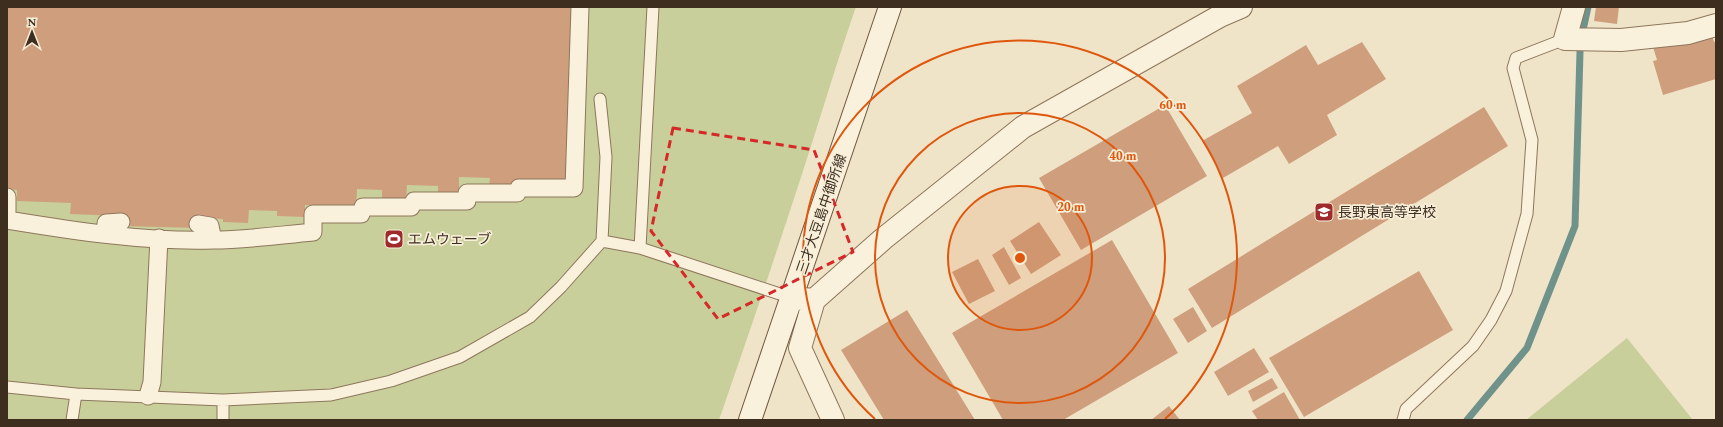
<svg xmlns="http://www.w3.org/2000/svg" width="1723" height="427" font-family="Spectral,'Noto Sans JP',serif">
  <rect width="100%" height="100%" fill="#f0e4c8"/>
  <!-- green -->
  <path fill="#c9cf9b" d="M7 7H856C837 61 821 116 803 171 776 254 748 337 719 420H7Z
    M1627 338 1693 420H1526Z"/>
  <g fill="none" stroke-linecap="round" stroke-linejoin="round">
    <!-- stream -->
    <path stroke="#6f938a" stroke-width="7" d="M1583 30 1588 7
      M1467 420 1527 348 1575 226 1580 52"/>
  </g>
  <!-- building -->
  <path fill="#cf9f7d" d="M7 7H573L568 181 515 179V188L489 187 490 178 459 177V196L438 195V186L407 185 406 201 382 200V190L357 189 356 210 328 206 305 205V217L277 216V211L249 210 248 223 223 222V219L198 218V228L121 226V216L70 214 71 203 17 201V190L7 189Z
    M1596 7H1619L1617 24 1594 21Z
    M1712 35 1714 42 1716 41V79L1663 95 1653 61 1657 60 1653 47Z
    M1362 42 1386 79 1327 115 1337 135 1289 164 1278 146 1223 178 1202 141 1252 113 1237 86 1306 45 1318 65Z
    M1165 105 1207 176 1081 250 1039 178Z
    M1484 107 1508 146 1212 328 1188 289Z
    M1039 222 1061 255 1031 274 1010 241Z
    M1112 240 1178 353 1063 420H1003L952 333Z
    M1004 247 1021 278 1009 285 992 255Z
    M978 259 995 291 969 304 952 272Z
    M1419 271 1453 330 1304 417 1269 358Z
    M1193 307 1207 331 1188 343 1173 319Z
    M907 310 975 420H884L841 350Z
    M1254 348 1269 372 1228 396 1214 372Z
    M1272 378 1278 388 1253 402 1248 391Z
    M1284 392 1300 420H1258L1252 411Z
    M1169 406 1180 420H1151Z"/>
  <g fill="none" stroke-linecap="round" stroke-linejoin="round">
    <!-- service casing -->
    <g stroke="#8d765c" stroke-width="13">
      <path id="service" d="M602 241 640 248 792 298
        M640 248 653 7
        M7 387 76 394 223 400 331 395 391 381 460 357 530 317 561 287 602 241 606 157 600 99
        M72 420 76 394
        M223 420V400
        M1403 420 1406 409 1473 346 1491 320 1506 291 1527 214 1532 140 1513 68 1516 58 1565 39"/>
    </g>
    <!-- pedestrian casing -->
    <g stroke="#8d765c" stroke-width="19">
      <path id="pedestrian" d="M7 197V212
        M7 220C75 231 144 242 213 240 246 240 280 235 313 232V214H361L363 207H411L414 201H467V193H517L519 188H574L580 7
        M198 224 210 226 213 240
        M106 234V223L121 222
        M148 396 152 382 159 238"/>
    </g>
    <!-- minor casing -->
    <g stroke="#8d765c" stroke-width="24">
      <path id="minor" d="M1574 7 1565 39 1621 40 1688 33 1716 25
        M792 298 814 300 883 239 1023 127 1220 16 1241 7
        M814 300 800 348 833 420"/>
    </g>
    <!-- secondary casing -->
    <g stroke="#6f573f" stroke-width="24">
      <path id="secondary" d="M750 420 890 7"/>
    </g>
    <!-- service -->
    <use href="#service" stroke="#faf1dc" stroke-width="11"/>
    <!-- pedestrian -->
    <use href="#pedestrian" stroke="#faf1dc" stroke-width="17"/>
    <!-- minor -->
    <use href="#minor" stroke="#faf1dc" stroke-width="22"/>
    <!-- secondary -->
    <use href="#secondary" stroke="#faf1dc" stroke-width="22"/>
  </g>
  <!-- marked area -->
  <path fill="none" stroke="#d62828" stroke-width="3" stroke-dasharray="8 5" stroke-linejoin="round" d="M673 128 814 150 853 252 718 319 651 231Z"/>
  <!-- distance rings -->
  <circle cx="1020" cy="258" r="72" fill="#df570d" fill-opacity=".12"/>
  <g fill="none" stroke="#df570d" stroke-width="2">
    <circle cx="1020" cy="258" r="72"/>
    <circle cx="1020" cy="258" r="145"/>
    <path d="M875 419A217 217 0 1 1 1165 419"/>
  </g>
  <!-- icons -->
  <defs>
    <g id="school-square" transform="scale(1)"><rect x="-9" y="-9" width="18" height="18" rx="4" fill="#9e2a2b" stroke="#f7eed8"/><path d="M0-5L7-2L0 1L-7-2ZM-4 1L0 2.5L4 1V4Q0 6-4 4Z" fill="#fff"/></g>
    <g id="stadium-square" transform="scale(1)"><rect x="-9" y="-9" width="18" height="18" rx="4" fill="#9e2a2b" stroke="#f7eed8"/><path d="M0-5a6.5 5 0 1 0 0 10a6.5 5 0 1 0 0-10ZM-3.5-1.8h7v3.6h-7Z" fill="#fff"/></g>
  </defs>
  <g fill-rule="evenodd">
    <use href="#school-square" x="1324" y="212"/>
    <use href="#stadium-square" x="394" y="239"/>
  </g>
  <g text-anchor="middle" stroke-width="3.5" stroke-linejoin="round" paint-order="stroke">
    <!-- poi labels -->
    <g font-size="14" fill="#3d2e20" stroke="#f7eed8" text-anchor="start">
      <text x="1338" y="217">長野東高等学校</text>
      <text x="408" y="244">エムウェーブ</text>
    </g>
    <!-- street labels -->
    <g font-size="14" fill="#3d2e20" stroke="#f7eed8">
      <text transform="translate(821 214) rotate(-71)" y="5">三才大豆島中御所線</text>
    </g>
  </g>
  <circle cx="1020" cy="258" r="6" fill="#df570d" stroke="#f7eed8" stroke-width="2"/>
  <g font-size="12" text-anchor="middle" font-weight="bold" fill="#df570d" stroke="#f7eed8" stroke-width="3.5" stroke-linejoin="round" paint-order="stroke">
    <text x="1173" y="109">60 m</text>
    <text x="1123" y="160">40 m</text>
    <text x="1071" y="211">20 m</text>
  </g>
  <!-- border -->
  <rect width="1723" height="427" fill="none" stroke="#3d2e20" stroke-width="16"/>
  <!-- north arrow -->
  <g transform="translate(32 32)" stroke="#f7eed8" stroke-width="3" paint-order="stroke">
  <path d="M0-3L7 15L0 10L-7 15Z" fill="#3d2e20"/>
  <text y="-6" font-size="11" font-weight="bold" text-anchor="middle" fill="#3d2e20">N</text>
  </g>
</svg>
